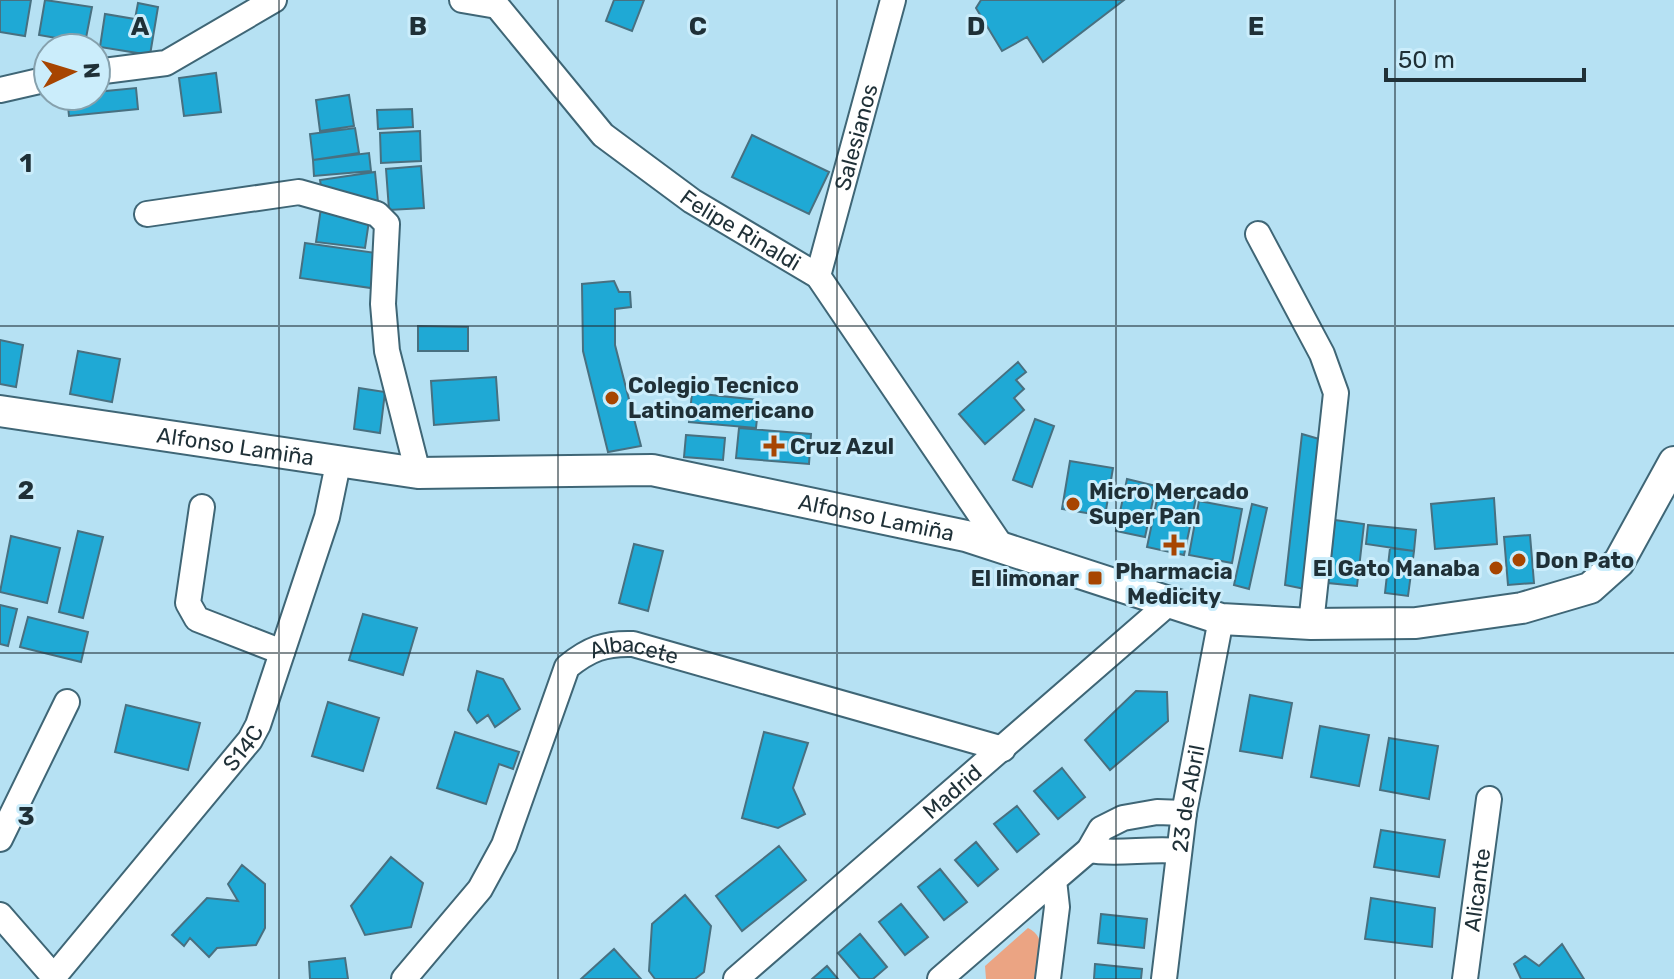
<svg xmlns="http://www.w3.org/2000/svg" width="1674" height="979" font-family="Rubik,sans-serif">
  <rect width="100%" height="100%" fill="#b6e1f3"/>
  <!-- green -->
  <path fill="#eba483" d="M1028 928C1048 937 1040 961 1037 979H986L985 966Z"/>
  <!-- building -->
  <path fill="#1fa9d5" stroke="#487080" stroke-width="2" d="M0 0H31L25 36 0 32Z
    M45 0 92 7 85 43 39 35Z
    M614 0H644L632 31 606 21Z
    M981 0H1124L1043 62 1027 37 1002 51 976 8Z
    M138 3 158 7 150 55 100 47 105 14 135 19Z
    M216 73 221 112 184 116 179 78Z
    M136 88 138 109 69 116 67 96H96V92Z
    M349 95 354 126 320 131 316 100Z
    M412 109 413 127 378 129 377 110Z
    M355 128 359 153 313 160 310 134Z
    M420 131 421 161 381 163 380 133Z
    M752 135 829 172 809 214 732 177Z
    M369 153 371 171 314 176 313 160Z
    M421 166 424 208 389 210 386 169Z
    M375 172 378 202 322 193 320 180Z
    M321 208 370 214 365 248 316 242Z
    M305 243 376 253 371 288 300 278Z
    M614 281 619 292H630L631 307 615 309V345L641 446 608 452 583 351 582 284Z
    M418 326 468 327V351H418Z
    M0 340 23 345 16 387 0 384Z
    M78 351 120 359 112 402 70 394Z
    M1018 362 1026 372 1016 380 1024 389 1014 398 1024 410 985 444 959 414Z
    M496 377 499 420 434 425 431 381Z
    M359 388 385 392 380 433 354 429Z
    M692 393 759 400 756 428 689 422Z
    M1035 419 1054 426 1032 487 1013 480Z
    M739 428 811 434 809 464 736 458Z
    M1302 434 1326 441 1305 589 1285 585Z
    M686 435 725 438 723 460 684 457Z
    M1070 461 1113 468 1105 516 1062 509Z
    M1127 479 1156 486 1145 537 1116 531Z
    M1159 490 1196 498 1184 555 1147 547Z
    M1494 498 1497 544 1435 549 1431 504Z
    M1199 501 1242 509 1232 563 1189 555Z
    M1252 504 1267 508 1249 589 1234 585Z
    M1335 520 1364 524 1357 586 1328 583Z
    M1368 525 1416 530 1414 551 1366 544Z
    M78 531 103 537 83 618 59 612Z
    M1530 535 1534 583 1508 585 1504 537Z
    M11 536 60 548 47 603 0 592Z
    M634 544 663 551 648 611 619 603Z
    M1390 548 1414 551 1408 596 1385 593Z
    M0 605 17 609 8 646 0 644Z
    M363 614 417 628 403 675 349 660Z
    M28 617 88 632 81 662 20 647Z
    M477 671 503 679 520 709 495 727 488 715 477 723 468 710Z
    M1136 691 1167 692 1168 721 1110 770 1085 740Z
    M1250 695 1292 703 1282 758 1240 751Z
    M328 702 379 718 363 771 312 756Z
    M126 705 200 723 188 770 115 752Z
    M1320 726 1369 735 1359 786 1311 777Z
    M455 732 519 752 513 769 499 764 486 804 437 788Z
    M764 732 808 743 793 788 805 814 778 828 742 818Z
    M1389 738 1438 746 1429 799 1380 790Z
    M1062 768 1085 797 1058 819 1034 791Z
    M1017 806 1039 834 1017 852 994 824Z
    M1381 830 1445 840 1439 877 1374 867Z
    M976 842 998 869 978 886 955 860Z
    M779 846 806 880 742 931 716 896Z
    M391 857 423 883 411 927 365 935 351 906Z
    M242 865 265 884V928L256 945 217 948 209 957 190 938 184 946 172 935 207 898 238 901 228 884Z
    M940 869 967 902 944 920 918 887Z
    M685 895 711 926 704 972 695 979H655L649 971 652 924Z
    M1371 898 1435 908 1432 947 1365 939Z
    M901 904 928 937 905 955 879 922Z
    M1101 914 1147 919 1144 948 1098 943Z
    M860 934 887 967 873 979H860L838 953Z
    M1562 944 1584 979H1521L1514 964 1525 956 1539 966Z
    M614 949 641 979H581Z
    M345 958 348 979H310L309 962Z
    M1095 964 1142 969 1141 979H1094Z
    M827 966 838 979H812Z"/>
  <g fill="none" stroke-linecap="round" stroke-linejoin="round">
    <!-- minor casing -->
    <g stroke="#3f6676" stroke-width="28">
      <g id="minor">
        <path id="s1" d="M462 0 497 6 603 135 692 201 818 276 1002 547"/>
        <path d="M96 72 166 63 274 0"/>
        <path d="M0 90 48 79"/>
        <path d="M147 214 299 192 377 214 387 224 383 304 387 351 418 473"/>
        <path d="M1258 234 1322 354 1336 393 1311 624"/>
        <path id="s2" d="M818 276 893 0"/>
        <path d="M202 507 188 603 197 619 282 652"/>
        <path d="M0 839 67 702"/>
        <path d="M1089 850C1114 855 1150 848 1179 851"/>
        <path d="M0 915 54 977"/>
        <path id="s3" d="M52 979 250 740 258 725 327 517 338 464"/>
        <path id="s4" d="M404 979 480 889 504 845 567 667C589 649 605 643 633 644L1003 749"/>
        <path id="s5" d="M736 979 1169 603"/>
        <path d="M940 979 1054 880"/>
        <path d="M1048 979 1057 907 1054 880 1089 850 1101 829 1123 818 1157 812 1184 813"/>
        <path id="s6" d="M1164 979 1184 813 1221 619"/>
        <path id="s7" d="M1465 979 1489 799"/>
      </g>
    </g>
    <!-- tertiary casing -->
    <g stroke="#3f6676" stroke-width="34">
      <g id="tertiary">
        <path id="s8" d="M0 411 418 473 652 470 966 536 1221 619 1311 624 1416 623 1522 608 1590 588 1619 562 1674 462"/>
      </g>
    </g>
    <!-- minor -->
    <use href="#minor" stroke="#fff" stroke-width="24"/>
    <!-- tertiary -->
    <use href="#tertiary" stroke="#fff" stroke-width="30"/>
  </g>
  <!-- grid -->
  <path fill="none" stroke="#1f3037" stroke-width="2" stroke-opacity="0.55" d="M279 0V979M558 0V979M837 0V979M1116 0V979M1395 0V979M0 326H1674M0 653H1674"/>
  <!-- markers -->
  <g fill="#a74501" stroke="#cbedfb" stroke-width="3">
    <circle cx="612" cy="398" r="8"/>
    <path d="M770 434h8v8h8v8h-8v8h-8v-8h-8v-8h8z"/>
    <circle cx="1073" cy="504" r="8"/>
    <path d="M1170 533h8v8h8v8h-8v8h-8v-8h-8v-8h8z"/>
    <circle cx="1519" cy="560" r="8"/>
    <circle cx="1496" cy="568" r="8"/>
    <rect x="1087" y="570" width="16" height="16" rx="4"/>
  </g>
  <g text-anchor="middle" stroke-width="6" stroke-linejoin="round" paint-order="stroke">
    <!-- street labels -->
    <g font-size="22" fill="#1f3037" stroke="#cbedfb">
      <text dy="8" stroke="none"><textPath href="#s2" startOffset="144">Salesianos</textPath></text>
      <text dy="8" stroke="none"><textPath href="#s1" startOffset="370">Felipe Rinaldi</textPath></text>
      <text dy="8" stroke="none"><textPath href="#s8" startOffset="238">Alfonso Lamiña</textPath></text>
      <text dy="8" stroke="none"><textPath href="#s8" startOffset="886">Alfonso Lamiña</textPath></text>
      <text dy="8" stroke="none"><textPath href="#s4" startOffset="430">Albacete</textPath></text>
      <text dy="8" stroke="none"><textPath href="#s3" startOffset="300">S14C</textPath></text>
      <text dy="8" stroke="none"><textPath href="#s5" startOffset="286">Madrid</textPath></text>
      <text dy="8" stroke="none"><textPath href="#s6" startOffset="182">23 de Abril</textPath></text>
      <text dy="8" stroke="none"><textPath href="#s7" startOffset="90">Alicante</textPath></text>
    </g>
    <!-- poi labels -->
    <g font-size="22" font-weight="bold" fill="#1f3037" stroke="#cbedfb" text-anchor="start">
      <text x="628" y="393">Colegio Tecnico<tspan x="628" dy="25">Latinoamericano</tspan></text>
      <text x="790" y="454">Cruz Azul</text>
      <text x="1089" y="499">Micro Mercado<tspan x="1089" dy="25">Super Pan</tspan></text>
      <text x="1535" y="568">Don Pato</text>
      <text x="1480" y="576" text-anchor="end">El Gato Manaba</text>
      <text x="1174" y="579" text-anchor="middle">Pharmacia<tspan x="1174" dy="25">Medicity</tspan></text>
      <text x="1079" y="586" text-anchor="end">El limonar</text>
    </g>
  </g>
  <g font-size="26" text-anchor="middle" font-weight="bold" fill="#1f3037" stroke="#cbedfb" stroke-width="6" stroke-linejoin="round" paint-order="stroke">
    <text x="140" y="35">A</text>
    <text x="418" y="35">B</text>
    <text x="698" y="35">C</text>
    <text x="976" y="35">D</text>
    <text x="1256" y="35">E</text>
    <text x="26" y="172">1</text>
    <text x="26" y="499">2</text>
    <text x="26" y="825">3</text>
  </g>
  <!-- north arrow -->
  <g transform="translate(72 72) rotate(86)"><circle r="38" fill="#cbedfb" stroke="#86a1ad" stroke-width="2"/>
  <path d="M0-6L14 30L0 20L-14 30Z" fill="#a74501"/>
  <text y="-12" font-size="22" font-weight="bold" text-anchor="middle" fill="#1f3037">N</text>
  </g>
  <!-- scale -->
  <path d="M1386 68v12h198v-12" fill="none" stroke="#1f3037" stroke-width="4"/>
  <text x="1398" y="68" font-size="24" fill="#1f3037" stroke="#cbedfb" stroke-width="6" paint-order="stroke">50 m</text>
</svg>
